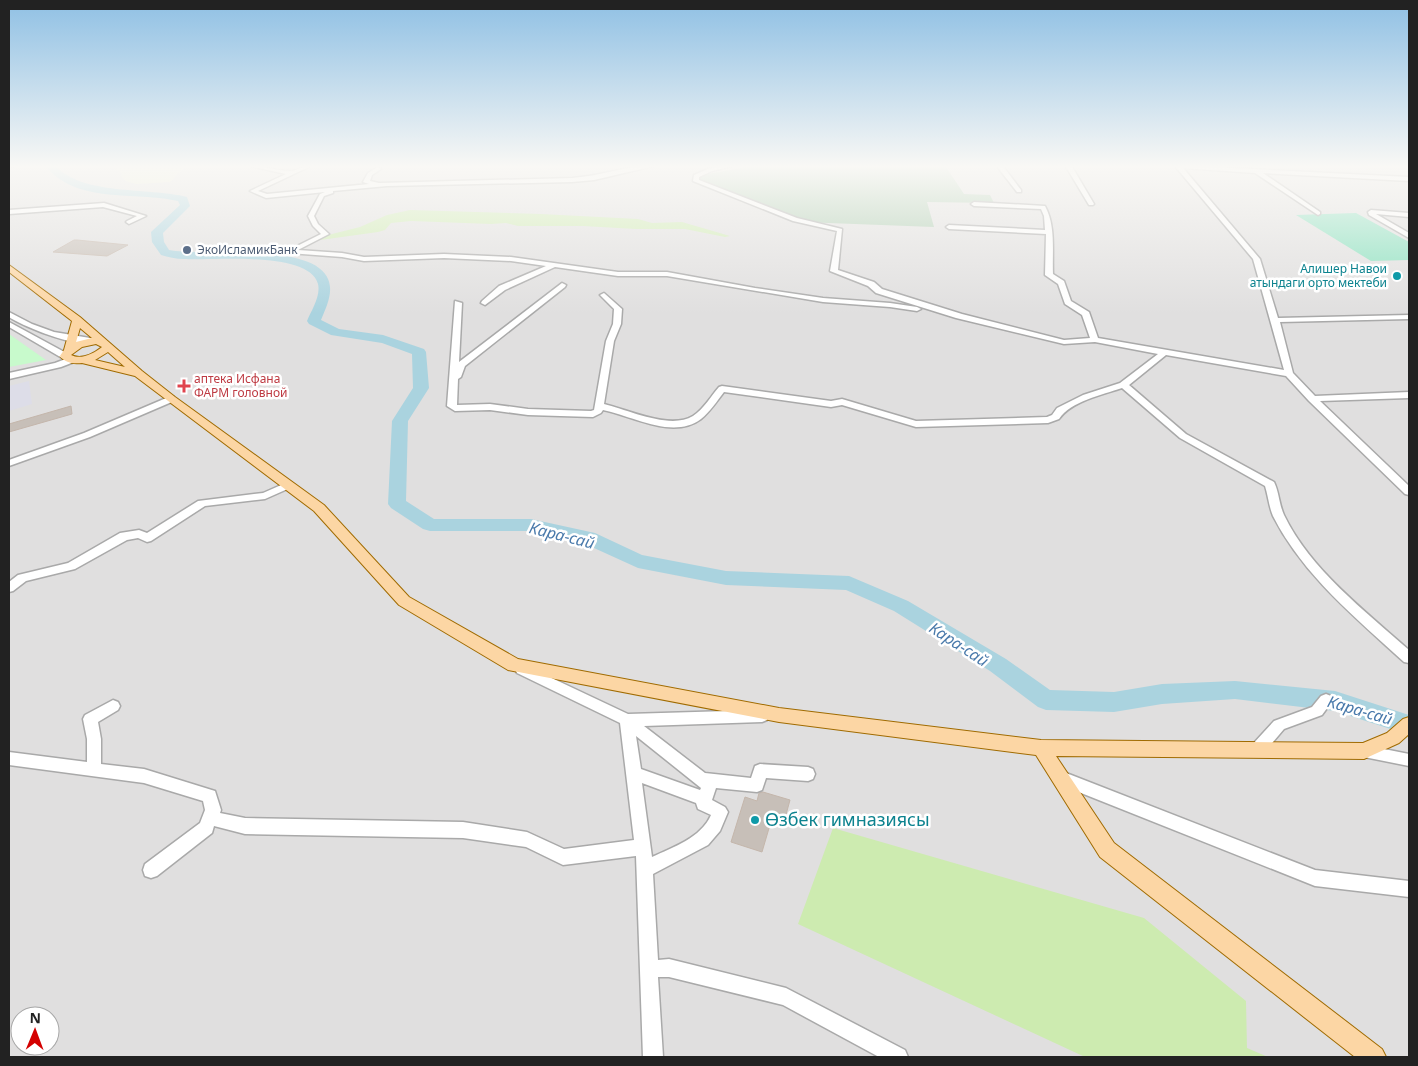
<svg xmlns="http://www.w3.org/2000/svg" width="1418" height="1066" font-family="'Noto Sans',sans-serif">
  <rect width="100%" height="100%" fill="#f2efe9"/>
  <!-- residential -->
  <path fill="#e0dfdf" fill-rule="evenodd" d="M9 165H1409V1057H9ZM20 1016H50V1046H20Z"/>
  <!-- farmland -->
  <path fill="#eef0d5" d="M109 165H187L170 182 136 184 126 181 121 176 122 173Z"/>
  <!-- grass -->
  <path fill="#cdebb0" d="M410 210 541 214 638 219 652 223 682 222 730 236 725 237 685 229H636L583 226H518L506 223 491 224 411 221 391 223 385 230 378 232 313 241 320 237 360 227 387 215Z
    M833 828 1144 918 1246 1001 1247 1048 1268 1057H1085L798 924Z"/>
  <!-- cemetery -->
  <path fill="#aacbaf" d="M783 165 946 167 964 194 990 195 994 203 927 202 934 227 802 222 699 180 702 175 746 167Z"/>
  <!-- park -->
  <path fill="#c8facc" d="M9 334 46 360 9 367Z"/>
  <!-- pitch -->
  <path fill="#88e0be" d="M1356 213 1409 242V260L1371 261 1296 215Z"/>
  <!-- plaza -->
  <path fill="#dddde8" d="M29 381 32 404 9 411V386Z"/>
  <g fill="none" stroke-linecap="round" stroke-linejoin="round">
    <!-- river -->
    <path fill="#aad3df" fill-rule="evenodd" d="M45 165H55C81 196 148 187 187 197L190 206 163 233 164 242 169 250C201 257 327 239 330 287 331 298 325 310 321 320L339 329 383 335 424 349 426 352 429 388 408 421 406 501 434 519H531L595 533 642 555 726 571 849 576 908 601 1006 659 1050 690 1114 692 1162 684 1235 681 1335 691 1409 715V735L1335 711 1235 699 1162 704 1114 712 1046 710 1038 707 990 671 894 611 846 590 726 585 638 568 583 543 531 531H430L423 529 391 508 388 504 392 421 413 388 412 354 382 343 331 335 309 324 307 321C311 311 321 296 318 284 309 250 212 261 184 259 176 259 168 257 161 255L152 242 151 232 180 205 178 201C136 191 75 205 45 165Z"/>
  </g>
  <!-- building -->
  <path fill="#c7bfb8" stroke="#c4b6ab" d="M74 240H77L128 245 107 256 53 252Z
    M71 406 72 414 9 432V424Z
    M763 792 790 800 784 822 772 818 762 852 731 842 745 797 757 801 759 793Z"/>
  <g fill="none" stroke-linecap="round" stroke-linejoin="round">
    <!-- minor casing -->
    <g stroke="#a9a9a9" stroke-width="3">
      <path id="minor" d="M9 165H16L9 168Z
        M245 165C260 165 275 171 290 171 297 171 304 165 313 165L258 191 267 194 369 184 363 182 368 173 378 167 381 169 372 175 370 181 379 183 572 178C601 176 629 165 658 165L594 180 572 182 387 186 333 191V193L324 196 314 216 318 224 329 234 298 250 342 253 364 257 444 254 511 257 618 272H667L755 288 823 298 890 303 917 307 921 309 917 311 890 307 823 302 667 276H618L555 267 505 290 485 305 481 303 482 301 499 286 546 266 511 261 444 258 364 261 342 257 289 253V250L321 234 313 226 308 216 320 194 325 192 266 198 250 191 286 174Z
        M725 165H737L712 171 699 177V180L797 218 842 229 838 270 874 282 882 289 962 314 1064 340 1090 338 1082 315 1065 304 1058 284 1045 275 1046 234 949 229 946 227 949 225 1045 230 1044 216 1041 209 974 206 971 204 974 202 1045 206C1056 226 1052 252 1053 274L1064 281 1071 301 1089 312 1098 338 1284 370 1253 259 1174 165 1409 177V181L1263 173 1320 212V214L1318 215 1255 173 1183 168 1260 259 1278 318 1409 315V319L1280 322 1293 373 1315 396 1409 392V398L1320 401 1409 486V495L1405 494 1309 401 1286 376 1166 355 1129 385 1186 434 1274 482C1279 492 1279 504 1284 515 1310 569 1365 611 1409 650V663L1404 662C1356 618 1303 575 1273 516 1269 507 1268 495 1265 486L1180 438 1122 388C1102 395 1071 401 1059 419L1048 423 916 427 842 405 831 407 724 392C717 401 710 412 701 419 673 440 633 416 603 410L601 413 593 417 528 415 490 410 455 411 447 406 455 301 462 303 459 362 562 283 566 285 565 287 465 366 461 377 458 379 457 405 490 404 528 409 591 411 594 410 606 341 613 324 614 309 600 295 604 293 622 309 621 324 614 341 604 404C629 410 670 430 693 416 704 409 711 396 719 387L722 386 831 401 842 399 916 421 1047 417 1052 415 1057 408 1083 395 1120 383 1158 354 1095 342 1064 344 956 318 876 293 868 286 830 271 837 231 793 221 693 181 694 175 708 169Z
        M996 165H1002L1021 190V192H1017Z
        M1065 165H1071L1094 204 1093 205H1089Z
        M104 203 146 216 129 224 126 222 127 221 137 216 103 207 9 214V210Z
        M1371 210 1409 213V217L1376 214 1409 233V238L1369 215 1368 212Z
        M9 312 32 324 54 332 96 339 100 341C85 352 24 327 9 317Z
        M9 322 68 354 69 356 65 359 62 358 9 327Z
        M71 357 74 358V362L61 367 9 379V373L55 363Z
        M171 396 174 397V401L90 437 9 466V460L84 433Z
        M288 482 292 483 293 485 292 487 265 499 205 506 151 541 147 542 138 538 127 540 75 569 26 581 13 591 9 592V582L18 575 68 563 120 533 139 530 147 533 198 501 263 493Z
        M522 664 628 714 762 710 767 712 769 716 767 720 762 722 644 726 705 773 751 778 755 766 760 764 808 767 813 769 815 774 813 779 808 781 766 778 762 790 757 792 716 788 712 800 725 807 728 812 720 831 708 845 653 874 658 960 669 959 786 988 905 1050 908 1057H879L783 1005 669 977H658L663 1057H643L636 856 563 865 526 847 463 838 245 834 214 826 212 833 157 876 151 878 145 876 143 870 145 864 200 823 205 810 203 801 144 783 9 765V752L87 762V739L83 719 85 715 113 700 118 702 120 706 118 710 98 722 101 739V764L144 769 215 791 221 810 220 813 245 818 463 822 527 832 564 849 634 840 620 723 517 673 515 669 517 665ZM636 736 701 788 700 790 641 769ZM642 783 696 803 698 809 711 815C701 838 673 847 652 857Z
        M1326 694 1331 696 1333 700 1322 715 1284 729 1262 755 1257 756 1252 755 1250 750 1252 745 1274 721 1312 707 1321 696Z
        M1364 745 1409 754V766L1359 756 1357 751 1359 746Z
        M1061 771 1315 870 1409 881V897L1315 886 1056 783 1053 778 1056 773Z"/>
    </g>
    <!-- major casing -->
    <g stroke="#a06b00" stroke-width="2">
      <path id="major" d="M9 265 80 317 142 371 175 397 324 505 409 597 518 659 779 708 1041 740 1363 743 1387 733 1403 719 1409 717V734L1399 743 1364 759 1056 756 1114 843 1382 1049 1386 1057H1355L1100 857 1036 755 779 722 508 670 399 605 314 511 135 376 82 363C74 364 65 363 60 356L64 350 72 321 9 272ZM80 328 92 338 76 342ZM96 344 102 347C93 354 81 360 71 355L82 347ZM108 352 125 367 95 360Z"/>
    </g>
    <!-- minor -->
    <use href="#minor" fill="#fff" fill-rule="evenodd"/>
    <!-- major -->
    <use href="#major" fill="#fcd6a4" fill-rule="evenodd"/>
  </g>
  <!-- sky -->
  <linearGradient id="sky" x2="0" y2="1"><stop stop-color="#8fc0e4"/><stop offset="0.53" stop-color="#f9f8f5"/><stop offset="1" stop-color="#f9f8f5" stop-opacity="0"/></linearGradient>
  <rect width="1418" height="314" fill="url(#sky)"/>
  <!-- markers -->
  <circle fill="#5c6f8a" stroke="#fff" stroke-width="2" cx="187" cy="250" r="5"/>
  <g fill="#0f9aa8" stroke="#fff" stroke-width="2">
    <circle cx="1397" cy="276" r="5"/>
    <circle cx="755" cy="820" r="5"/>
  </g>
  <path fill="#e0444e" stroke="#fff" stroke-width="2" d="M181.5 378.5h5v5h5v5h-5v5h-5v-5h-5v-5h5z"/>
  <g text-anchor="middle" stroke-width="5" stroke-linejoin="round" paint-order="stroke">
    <!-- far-service labels -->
    <g font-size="12" fill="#4e5e75" stroke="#fff" text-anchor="start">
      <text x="197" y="254">ЭкоИсламикБанк</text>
    </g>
    <!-- far-culture labels -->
    <g font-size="12" fill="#0d838f" stroke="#fff" text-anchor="end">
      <text x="1387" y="273">Алишер Навои<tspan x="1387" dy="14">атындаги орто мектеби</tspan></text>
    </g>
    <!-- far-health labels -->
    <g font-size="12" fill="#be3a42" stroke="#fff" text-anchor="start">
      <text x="194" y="383">аптека Исфана<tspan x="194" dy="14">ФАРМ головной</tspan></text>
    </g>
    <!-- water labels -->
    <g font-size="16" font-style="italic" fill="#4a7aab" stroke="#fff">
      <text transform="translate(562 535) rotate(14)" y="6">Кара-сай</text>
      <text transform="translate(959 644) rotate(33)" y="6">Кара-сай</text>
      <text transform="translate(1360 710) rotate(16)" y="6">Кара-сай</text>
    </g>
    <!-- near-culture labels -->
    <g font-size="18" fill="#0d838f" stroke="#fff" text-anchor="start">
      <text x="765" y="826">Өзбек гимназиясы</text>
    </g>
  </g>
  <!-- border -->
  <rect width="1418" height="1066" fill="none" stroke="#222222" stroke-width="20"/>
  <!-- north arrow -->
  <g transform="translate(35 1031) rotate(1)"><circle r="24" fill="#ffffff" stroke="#a7a7a7"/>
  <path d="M0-4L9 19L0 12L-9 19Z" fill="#d40000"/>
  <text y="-8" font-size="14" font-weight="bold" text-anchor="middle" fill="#222222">N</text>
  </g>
</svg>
